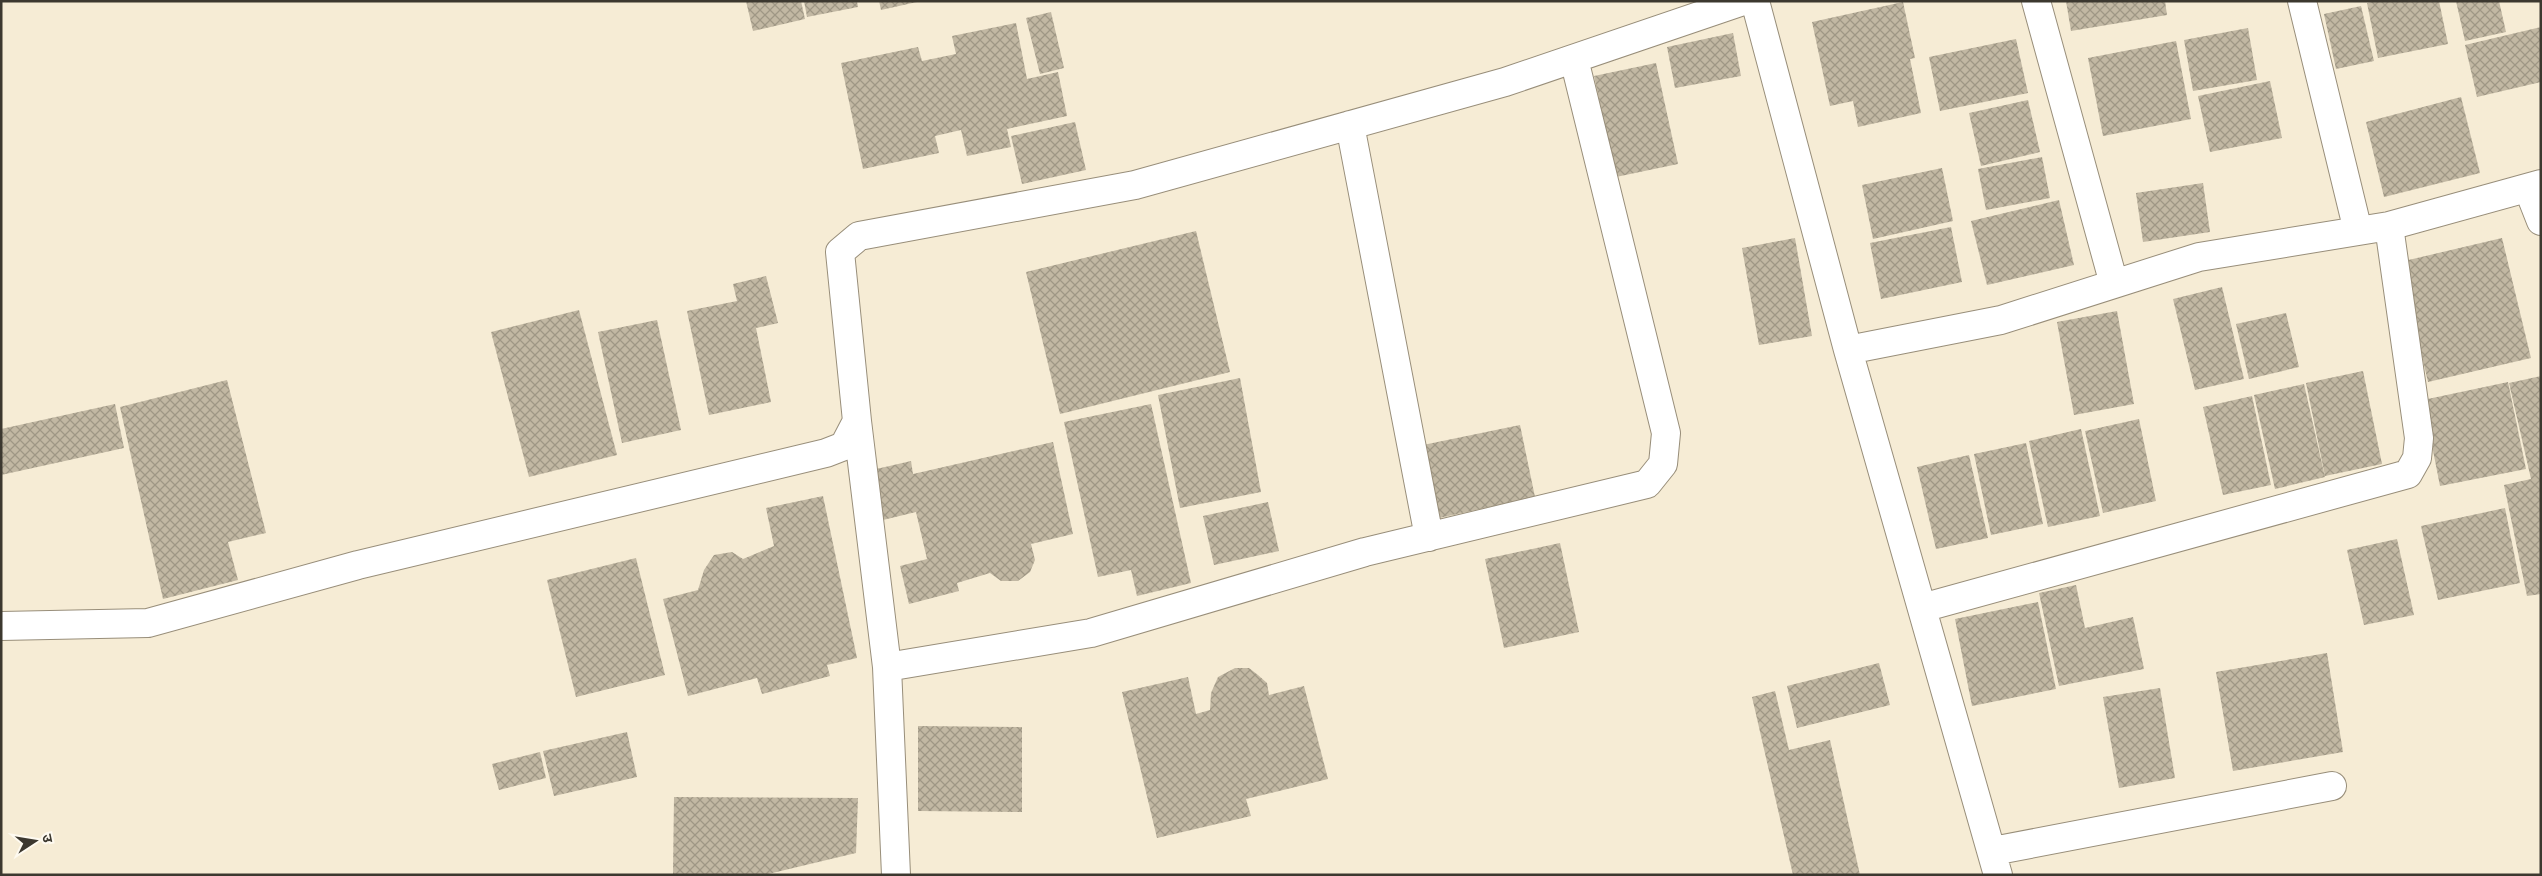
<svg xmlns="http://www.w3.org/2000/svg" width="2542" height="876" font-family="Roboto,'Noto Sans Devanagari',sans-serif">
  <defs>
    <pattern id="building-cross-hatch" width="8" height="8" patternUnits="userSpaceOnUse" patternTransform="scale(1.25)"><rect width="8" height="8" fill="#c2b8a3"/><path d="M0 0l8 8M0 8l8-8" fill="none" stroke="#9f9785"/></pattern>
  </defs>
  <rect width="100%" height="100%" fill="#f6ecd5"/>
  <!-- building -->
  <path fill="url(#building-cross-hatch)" d="M746 1H801L805 19 753 31Z
    M804 1H857L858 7 807 17Z
    M879 1H917V2L881 10Z
    M2066 1H2165L2167 15 2071 31Z
    M2376 1H2439L2448 44 2378 58 2367 3Z
    M2456 1H2499L2506 32 2465 41Z
    M1903 2 1915 58 1910 59 1921 113 1858 127 1853 101 1830 106 1812 22Z
    M2361 6 2374 61 2336 69 2324 14Z
    M1051 12 1064 68 1040 74 1026 18Z
    M1016 23 1027 79 1058 72 1067 116 1007 129 1011 147 967 156 961 130 935 136 939 153 863 169 841 63 918 47 922 61 956 54 952 36Z
    M2541 27V82L2477 97 2465 45Z
    M2248 28 2257 80 2193 91 2184 40Z
    M1733 33 1741 76 1675 88 1667 47Z
    M2016 39 2028 93 1940 111 1929 57Z
    M2176 41 2191 119 2103 136 2088 58Z
    M1656 63 1678 164 1616 177 1594 76Z
    M2270 81 2282 138 2210 152 2198 96Z
    M2461 97 2480 173 2384 197 2366 122Z
    M2028 100 2040 152 1981 166 1969 113Z
    M1075 122 1086 170 1022 184 1011 136Z
    M2042 157 2050 198 1986 210 1978 169Z
    M1942 168 1953 221 1873 239 1862 185Z
    M2203 183 2210 232 2143 242 2136 193Z
    M2059 200 2074 265 1987 285 1971 221Z
    M1951 227 1962 282 1881 299 1870 243Z
    M1196 231 1230 372 1060 414 1026 272Z
    M1795 238 1812 336 1759 345 1742 248Z
    M2502 238 2531 358 2428 382 2400 262Z
    M766 276 778 323 756 328 771 402 709 415 687 311 737 301 733 284Z
    M2222 287 2244 379 2195 390 2173 299Z
    M579 310 617 455 529 477 491 332Z
    M2117 311 2134 404 2074 415 2057 322Z
    M2286 313 2299 367 2249 379 2236 324Z
    M657 320 681 430 622 443 598 332Z
    M2363 371 2382 464 2325 476 2306 383Z
    M2541 376V594L2527 596 2504 485 2531 479 2509 383Z
    M1240 378 1261 492 1180 508 1158 395Z
    M227 380 266 533 228 542 238 580 163 599 120 407Z
    M2508 382 2526 469 2440 486 2423 400Z
    M2304 384 2325 477 2275 489 2254 395Z
    M2252 396 2271 485 2223 495 2203 407Z
    M115 404 124 448 1 475V429Z
    M1151 404 1191 583 1137 596 1131 570 1098 577 1064 422Z
    M2139 419 2156 501 2103 513 2085 431Z
    M1520 425 1535 497 1439 518 1423 445Z
    M2081 429 2100 516 2048 527 2029 441Z
    M1053 442 1073 534 1031 544 1035 560 1030 572 1018 581H1001L990 573 957 583 959 591 909 604 900 566 927 559 916 512 883 520 872 470 911 461 913 474Z
    M2026 443 2043 524 1991 535 1974 454Z
    M1969 455 1988 538 1936 549 1917 467Z
    M823 496 857 658 827 665 830 676 762 694 757 678 688 696 663 599 698 590 704 570 714 555 732 552 743 559 774 546 766 508Z
    M1268 502 1279 551 1214 565 1203 516Z
    M2505 508 2520 583 2438 600 2421 526Z
    M2397 539 2414 615 2364 625 2347 550Z
    M1560 543 1579 632 1504 648 1485 559Z
    M636 558 665 675 576 697 547 580Z
    M2076 585 2085 628 2133 617 2144 669 2059 686 2039 593Z
    M2038 602 2056 689 1972 706 1955 619Z
    M2327 653 2343 752 2233 771 2216 672Z
    M1879 663 1890 705 1797 728 1787 686Z
    M1235 668H1249L1258 675 1267 683 1269 695 1304 686 1328 779 1246 799 1251 816 1157 838 1122 692 1188 677 1196 714 1210 710 1211 693 1218 677Z
    M2160 688 2175 778 2119 788 2103 697Z
    M1775 691 1789 750 1830 740 1860 875H1793L1752 697Z
    M918 726 1022 727V812L918 811Z
    M627 732 637 777 554 796 543 751Z
    M540 752 546 778 499 790 492 764Z
    M674 797 858 798 856 853 764 875H673Z"/>
  <g fill="none" stroke-linecap="round" stroke-linejoin="round">
    <!-- street casing -->
    <g stroke="#988e7a" stroke-width="30">
      <path id="street" d="M1755 1 1848 350 1998 875
        M2036 1 2114 284
        M2302 1 2358 231
        M1350 125 1429 537
        M2528 188 2541 221
        M1848 350 2001 320 2199 257 2389 226 2541 184
        M857 421 887 667 896 875
        M1922 608 2408 474 2417 458 2419 438 2389 226
        M1 626 148 623 358 565 826 453 844 446 857 421 840 252 859 236 1135 185 1505 82 1743 1
        M887 667 1091 633 1365 552 1647 484 1663 464 1666 433 1574 59
        M1993 851 2332 786"/>
    </g>
    <!-- street -->
    <use href="#street" stroke="#fff" stroke-width="28"/>
  </g>
  <!-- border -->
  <rect width="2542" height="876" fill="none" stroke="#3c382f" stroke-width="5"/>
  <!-- north arrow -->
  <g transform="translate(35 841) rotate(78)" stroke="#fefaf0" stroke-width="4" paint-order="stroke">
  <path d="M0-4L9 19L0 12L-9 19Z" fill="#3c382f"/>
  <text y="-8" font-size="14" font-weight="bold" text-anchor="middle" fill="#3c382f">उ</text>
  </g>
</svg>
